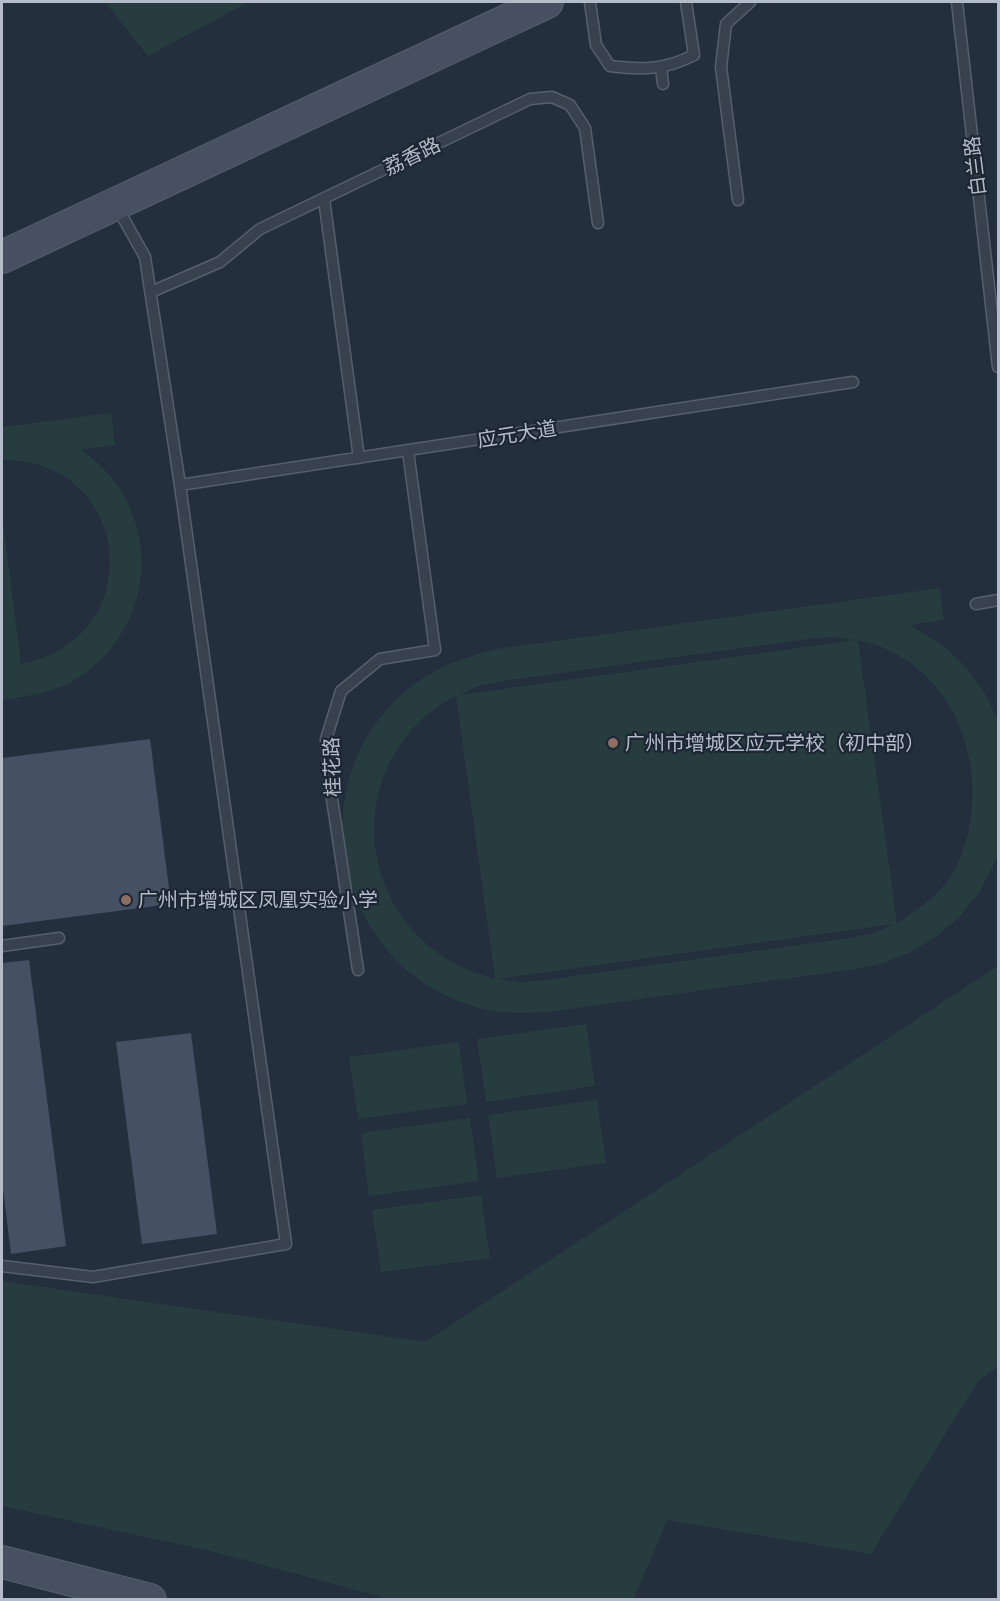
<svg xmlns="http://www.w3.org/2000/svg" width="1000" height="1601" font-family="'Varela Round','Noto Sans SC',sans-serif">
  <rect width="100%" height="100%" fill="#242f3e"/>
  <!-- green -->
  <path fill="#263c3f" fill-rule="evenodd" d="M105 2H249L148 56Z
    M111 413 115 445 81 450C164 506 161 626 76 679 54 693 27 696 2 700V513L21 664C152 638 132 458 2 460V427Z
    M940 588 944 620 910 625 945 647 967 668 984 692 998 720V855L979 893 960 916 937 936 911 952 884 963 855 969 548 1012C528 1013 508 1014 489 1010 349 982 293 804 394 702 422 673 458 658 498 649ZM833 637 855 640 459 695 479 686 503 681 808 639ZM858 640C962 662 1000 786 952 875 938 895 919 910 897 923ZM456 696 495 978V979C479 974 462 969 448 960 365 908 349 798 415 726 427 713 442 704 456 696ZM894 924 874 933 850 938 545 980 520 982 498 979Z
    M998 966V1366L978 1381 871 1554 667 1520 634 1599H389L219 1553 2 1506V1281L425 1342Z
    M586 1024 595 1086 486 1102 477 1039Z
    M459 1042 467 1104 358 1119 349 1057Z
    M597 1100 606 1163 497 1178 488 1115Z
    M470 1118 479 1181 369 1196 361 1133Z
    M481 1195 490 1258 381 1272 372 1210Z"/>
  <!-- building -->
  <path fill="#455162" d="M150 739 171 904 2 926V758Z
    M29 960 66 1246 11 1254 2 1181V963Z
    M191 1033 217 1234 142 1244 116 1042Z"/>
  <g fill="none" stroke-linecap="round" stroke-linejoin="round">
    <!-- lane casing -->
    <g stroke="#565f6c" stroke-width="13">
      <path id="lane" d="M590 2 596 45 610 66C642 70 665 70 694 55L686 2
        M957 2 998 367
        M661 67 663 84
        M324 199 359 458
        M738 200 721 67 726 24 750 2
        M151 292 220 262 260 229 530 99 552 97 570 105 585 128 598 223
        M180 485 853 382
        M976 604 998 600
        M2 946 59 938
        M358 970 330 786 326 739 341 691 380 659 435 650 408 451
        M2 1266 93 1277 286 1244 180 485 145 257 117 207"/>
    </g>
    <!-- secondary casing -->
    <g stroke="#565f6c" stroke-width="34">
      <path id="secondary" d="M2 257 547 2
        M2 1562 150 1600"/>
    </g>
    <!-- lane -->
    <use href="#lane" stroke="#38414e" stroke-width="10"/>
    <!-- secondary -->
    <use href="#secondary" stroke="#465061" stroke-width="32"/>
  </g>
  <!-- markers -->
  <g fill="#8d6e63" stroke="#1d2633" stroke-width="2">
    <circle cx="613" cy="743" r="6"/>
    <circle cx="126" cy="900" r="6"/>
  </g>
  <g text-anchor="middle" stroke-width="4.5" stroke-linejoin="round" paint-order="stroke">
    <!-- street labels -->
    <g font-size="20" fill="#b4bcc9" stroke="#1d2633">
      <text transform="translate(412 156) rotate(-26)" y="7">荔香路</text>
      <text transform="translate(975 166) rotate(-97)" y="7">白兰路</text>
      <text transform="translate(517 434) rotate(-9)" y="7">应元大道</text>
      <text transform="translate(332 767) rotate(-92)" y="7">桂花路</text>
    </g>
    <!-- poi labels -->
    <g font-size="20" fill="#b4bcc9" stroke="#1d2633" text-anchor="start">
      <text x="625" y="750">广州市增城区应元学校（初中部）</text>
      <text x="138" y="907">广州市增城区凤凰实验小学</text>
    </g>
  </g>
  <!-- border -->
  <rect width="1000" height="1601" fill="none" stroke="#b4bcc9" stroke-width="6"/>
</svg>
